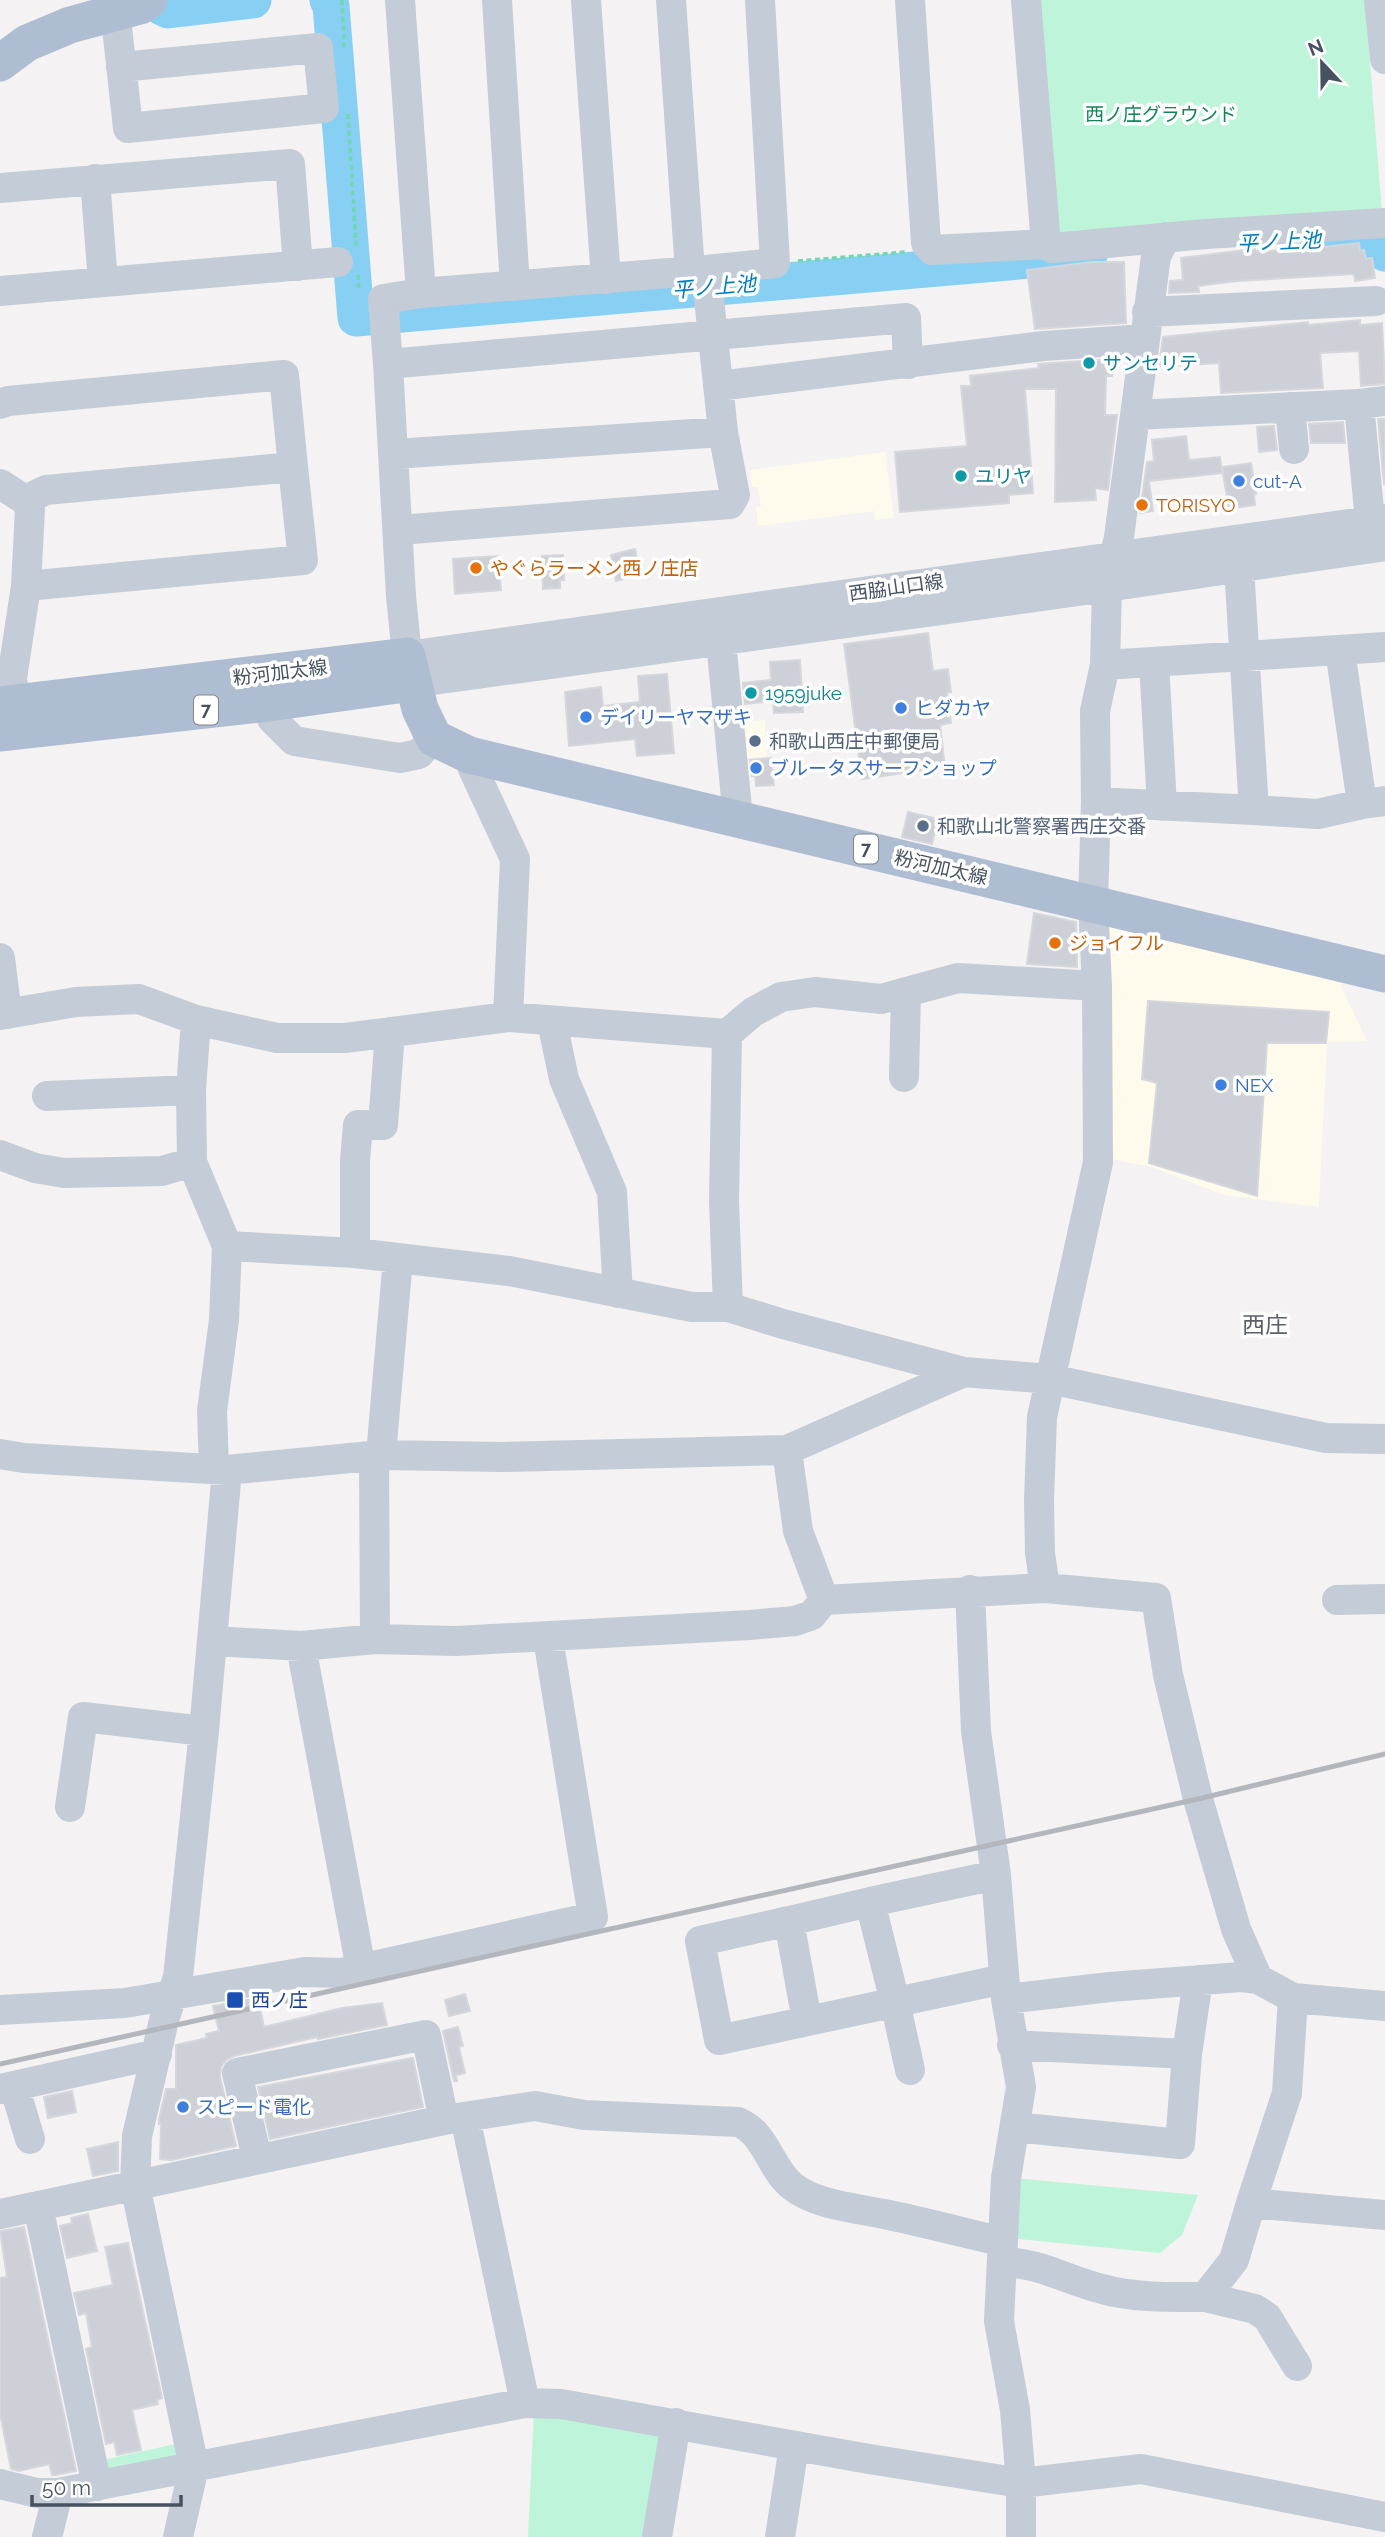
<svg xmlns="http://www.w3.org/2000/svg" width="1385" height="2537" font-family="Raleway,'Noto Sans JP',sans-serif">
  <rect width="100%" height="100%" fill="#f4f2f2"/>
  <!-- commercial -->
  <path fill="#fefbec" d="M885 452 894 518 875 520 874 511 758 526 756 507 761 506 758 487H752L750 470Z
    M765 720 767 756 747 758 745 722Z
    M1113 924 1343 977 1341 986 1367 1041 1327 1042 1319 1207 1224 1195 1151 1167 1106 1158 1101 936Z"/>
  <!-- green -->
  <path fill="#bef4d9" d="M1033 0H1365L1382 213 1058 233Z
    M1013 2178 1198 2195 1182 2235 1160 2253 1009 2238Z
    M534 2409 661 2432 653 2537H528Z
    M180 2443 175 2463 114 2476 103 2460Z"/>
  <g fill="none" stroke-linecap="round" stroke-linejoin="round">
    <!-- river -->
    <path stroke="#87d0f4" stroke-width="37" d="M328 0 331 6 356 318 1089 255
      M160 6 168 10 253 0
      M1314 240C1337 239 1370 231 1385 253"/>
  </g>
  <!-- building -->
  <path fill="#cdd0d6" stroke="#d5d7dd" stroke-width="2" d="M1359 243 1360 251 1364 250 1366 259 1372 258 1375 278 1355 281 1354 274 1237 281 1198 286 1199 292 1169 293 1170 281 1183 280 1181 258 1255 249V251L1296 250Z
    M1092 262H1124L1126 323 1035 329 1027 270Z
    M1360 320V325L1382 323 1385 384 1361 386 1359 351 1320 353 1323 388 1221 393 1219 363 1159 367 1163 337 1308 322V325Z
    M1113 359 1112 376H1106L1105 415H1117L1108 490 1095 488 1096 500 1055 502 1056 389H1025L1033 493 1009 495V503L900 512 895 452 967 446 961 386H971L970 376 1039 368 1038 364Z
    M1378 419H1385V484H1384Z
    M1343 422 1345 443H1311L1309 424Z
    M1274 426 1277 450 1259 452 1257 427Z
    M1186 436 1189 460 1220 457 1222 473 1149 481 1153 511 1140 513 1147 462 1154 461 1152 440Z
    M1251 463 1256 494 1254 495 1255 505 1229 509 1222 467Z
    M635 549 640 575 616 581 611 555Z
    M563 555 564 580H560V588L543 589 542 556Z
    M498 556 501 590 455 594 453 559Z
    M928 633 933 671 948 669 951 692 947 693 951 723 940 725 945 767 862 779 844 644Z
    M800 660 803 712 774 713 773 701 745 704 743 683 771 680 770 662Z
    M667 674 674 753 637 756 635 739 569 746 565 692 601 687 603 706 640 702 638 676Z
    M771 758 774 785 756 786 755 776H752L750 760Z
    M908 812 938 819 932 844 902 837Z
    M1034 913 1076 922 1077 967 1027 964Z
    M1148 1001 1329 1012 1326 1043H1267L1257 1196 1149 1163 1157 1083 1142 1079Z
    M465 1994 470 2011 449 2016 445 2000Z
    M258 1998 264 2027 342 2008 382 2003 387 2025 318 2039 317 2037 234 2056 226 2060 221 2067 220 2077 236 2146 171 2160 160 2159 161 2124H159V2119L166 2089H176V2045L207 2038 206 2034 219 2031 213 2006Z
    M458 2027 463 2046 459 2047 465 2073 456 2075 457 2081H454L443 2031Z
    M413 2058 423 2107 270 2139 258 2087Z
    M72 2091 76 2112 48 2118 44 2097Z
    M118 2142V2171L93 2176 87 2149Z
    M88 2214 97 2251 67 2258 60 2226 72 2223 71 2218Z
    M24 2227 76 2471 56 2475H52L49 2464 19 2471 11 2469 0 2414V2278L7 2277 0 2231Z
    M128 2243 162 2398 157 2400 158 2404 132 2410 141 2450 117 2455 114 2442 106 2444 86 2349 92 2347 86 2313 79 2315 74 2293 113 2285 105 2247Z"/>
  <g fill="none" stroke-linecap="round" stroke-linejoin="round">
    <!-- path -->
    <path stroke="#72d6b1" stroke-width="3.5" stroke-dasharray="5 3.5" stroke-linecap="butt" d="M342 0 344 47
      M348 114 356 246
      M798 261 906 252
      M358 275 359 291"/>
    <!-- minor -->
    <path stroke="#c4ccd7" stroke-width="30" d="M114 0 128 128 324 108 318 48 121 67
      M400 0 421 293
      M497 0 515 286
      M586 0 606 279
      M671 0 690 271
      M910 0 926 243 932 250 1046 244 1052 248 1206 234 1385 223
      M1026 0 1046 244
      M1379 0 1385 59
      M95 179 103 282
      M0 188 290 164 298 266
      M706 270 775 263 760 0
      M0 291 338 262
      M1147 312 1376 301
      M388 364 383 299 421 293 706 270 723 432 394 454
      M908 364 906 318 388 364 401 596 407 656 1385 519
      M718 386 1044 346 1145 339
      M0 404 8 401 284 375 293 467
      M1359 404 1385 401
      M1290 407 1294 449
      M1135 415 1359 404 1370 521
      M0 484 25 500 30 509 26 586 12 678 18 726
      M25 500 46 490 293 467 303 560 26 586
      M399 530 730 504 735 495 723 432
      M1239 567 1254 810 1318 814 1362 804
      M721 641 738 819
      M1340 650 1362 804 1385 801
      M1154 662 1162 806
      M1105 665 1107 587 1119 537 1156 256 1166 237
      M412 683 1107 587 1385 546
      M269 703 272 719 294 741 400 758 419 754 434 738
      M469 755 473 769 515 859 508 1017
      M1096 802 1095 711 1105 665 1385 647
      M0 958 7 1014
      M0 1015 76 1002 139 999 196 1020 277 1038H345L508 1017 727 1034 753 1012 781 997 815 992 881 999 958 978 1097 986
      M196 1020 191 1090 192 1162 227 1246 224 1320 212 1411 214 1469
      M552 1022 564 1079 612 1192 618 1293
      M727 1034 724 1201 728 1307
      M904 1077 906 992
      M47 1096 191 1090
      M0 1155 35 1168 64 1173 162 1171 192 1162
      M227 1246 355 1253 509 1271 692 1307H728L783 1324 964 1372 1050 1379 1326 1438 1385 1439
      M355 1253V1160L358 1125H383L390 1032
      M0 1454 24 1458 227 1470 381 1455 503 1457 787 1450
      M381 1455 398 1258
      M374 1457 375 1639
      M1045 1588 1040 1553 1039 1501 1042 1417 1098 1162 1097 986 1093 903 1096 802 1254 810
      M970 1590 976 1731 996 1875 1006 1999 1021 2087 1006 2178 999 2321 1015 2410 1021 2483V2537
      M824 1600 798 1531 787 1450 964 1372
      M1337 1600 1385 1599
      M213 1641 301 1646 375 1639 456 1641 750 1625 795 1621 812 1615 824 1600 1045 1588 1156 1598 1168 1675 1198 1799 1236 1929 1258 1979
      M301 1646 361 1969
      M70 1807 83 1717 204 1731
      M789 1921 700 1941 719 2040 1004 1979
      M1293 1998 1287 2093 1251 2203 1385 2215
      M1006 1999 1110 1987 1241 1977 1258 1979 1293 1998 1385 2006
      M0 2010 125 2003 305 1972 342 1973 593 1917 548 1638
      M807 2021 789 1921 870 1902
      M1012 2045 1187 2054
      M910 2070 895 2002 870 1902 996 1875
      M14 2086 30 2139
      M0 2089 157 2054
      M465 2117 525 2403
      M1015 2127 1180 2144 1187 2054 1198 1980
      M257 2158 237 2073 426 2035 444 2120
      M38 2206 97 2486
      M0 2214 444 2120 535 2106 584 2115 738 2122C767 2134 769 2167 792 2186 817 2206 858 2208 889 2215 927 2223 965 2233 1003 2242
      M1003 2262C1041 2263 1066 2280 1102 2289 1134 2298 1171 2297 1205 2297L1234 2260 1251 2203
      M1205 2297 1255 2309 1267 2317 1297 2366
      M0 2484 37 2493H58L525 2403 561 2404 869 2459 1021 2483 1141 2469 1385 2517
      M47 2537 58 2493
      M178 2537 194 2467 135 2185 137 2136 164 2020 178 1977 204 1731 227 1470
      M657 2537 676 2423
      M780 2537 794 2446"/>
    <!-- major -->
    <path stroke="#afbdd2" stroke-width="37" d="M0 63 27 43 70 25 140 6 149 0
      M0 705 407 656 420 709 434 738 469 755 1385 974
      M0 733 269 703 412 683"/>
    <!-- rail -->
    <path stroke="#b3b6bc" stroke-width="5" d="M0 2064 1198 1799 1385 1754"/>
  </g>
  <!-- markers -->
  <g fill="#0f9aa8" stroke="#fff" stroke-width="2.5">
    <circle cx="1089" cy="363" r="7"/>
    <circle cx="961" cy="476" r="7"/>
    <circle cx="751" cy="693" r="7"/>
  </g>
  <g fill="#3f7fe0" stroke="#fff" stroke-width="2.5">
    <circle cx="1239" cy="481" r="7"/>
    <circle cx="901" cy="708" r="7"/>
    <circle cx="586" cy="717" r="7"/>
    <circle cx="756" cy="768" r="7"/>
    <circle cx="1221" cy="1085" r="7"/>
    <circle cx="183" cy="2107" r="7"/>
  </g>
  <g fill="#e8710a" stroke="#fff" stroke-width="2.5">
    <circle cx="1142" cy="505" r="7"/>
    <circle cx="476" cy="568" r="7"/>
    <circle cx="1055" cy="943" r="7"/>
  </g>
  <g fill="#5c6f8a" stroke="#fff" stroke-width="2.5">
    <circle cx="755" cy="741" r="7"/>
    <circle cx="923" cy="826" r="7"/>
  </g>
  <rect fill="#1a4fb4" stroke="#fff" stroke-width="2.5" x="226" y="1991" width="18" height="18" rx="3.5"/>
  <g text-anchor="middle" stroke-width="7" stroke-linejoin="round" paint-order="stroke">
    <!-- shield labels -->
    <g fill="#fff" stroke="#7e8690" stroke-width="2">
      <rect x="194" y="695.5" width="24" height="29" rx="5"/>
      <rect x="854" y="834.5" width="24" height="29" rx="5"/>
    </g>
    <g font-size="18" font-weight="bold" fill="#475261">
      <text x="206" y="716">7</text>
      <text x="866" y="855">7</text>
    </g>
    <!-- park labels -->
    <g font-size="19" fill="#0f8659" stroke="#fff">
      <text x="1161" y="121">西ノ庄グラウンド</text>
    </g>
    <!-- culture labels -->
    <g font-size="19" fill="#0d838f" stroke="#fff" text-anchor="start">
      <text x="1103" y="370">サンセリテ</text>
      <text x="975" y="483">ユリヤ</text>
      <text x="765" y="700">1959juke</text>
    </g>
    <!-- shop labels -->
    <g font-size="19" fill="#366cbe" stroke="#fff" text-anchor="start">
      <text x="1253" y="488">cut-A</text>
      <text x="915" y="715">ヒダカヤ</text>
      <text x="600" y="724">デイリーヤマザキ</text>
      <text x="770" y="775">ブルータスサーフショップ</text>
      <text x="1235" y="1092">NEX</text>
      <text x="197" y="2114">スピード電化</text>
    </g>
    <!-- food labels -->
    <g font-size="19" fill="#c56008" stroke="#fff" text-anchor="start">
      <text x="1156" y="512">TORISYO</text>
      <text x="490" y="575">やぐらラーメン西ノ庄店</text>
      <text x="1069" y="950">ジョイフル</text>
    </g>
    <!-- street labels -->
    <g font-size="19" fill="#475261" stroke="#fff">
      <text transform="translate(896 587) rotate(-8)" y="7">西脇山口線</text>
      <text transform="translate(280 672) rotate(-7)" y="7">粉河加太線</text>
      <text transform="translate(941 867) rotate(13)" y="7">粉河加太線</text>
    </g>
    <!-- service labels -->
    <g font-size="19" fill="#4e5e75" stroke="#fff" text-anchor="start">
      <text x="769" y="748">和歌山西庄中郵便局</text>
      <text x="937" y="833">和歌山北警察署西庄交番</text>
    </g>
    <!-- transit labels -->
    <g font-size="19" fill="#164399" stroke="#fff" text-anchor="start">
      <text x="251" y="2007">西ノ庄</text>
    </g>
    <!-- water labels -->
    <g font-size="21" font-style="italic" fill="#007dbc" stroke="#fff">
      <text transform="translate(1279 242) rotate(-3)" y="7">平ノ上池</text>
      <text transform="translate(714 287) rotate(-5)" y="7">平ノ上池</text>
    </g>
    <!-- quarter labels -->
    <g font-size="23" fill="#5d6167" stroke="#fff">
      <text x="1265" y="1333">西庄</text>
    </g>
  </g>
  <!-- north arrow -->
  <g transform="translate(1322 63) rotate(338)" stroke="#ffffff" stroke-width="5" paint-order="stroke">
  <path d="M0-5L12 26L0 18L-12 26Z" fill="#475261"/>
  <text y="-10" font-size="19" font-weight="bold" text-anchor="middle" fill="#475261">N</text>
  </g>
  <!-- scale -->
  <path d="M32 2495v10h149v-10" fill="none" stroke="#475261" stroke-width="3.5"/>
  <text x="42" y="2495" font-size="21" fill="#475261" stroke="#ffffff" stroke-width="5" paint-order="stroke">50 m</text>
</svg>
